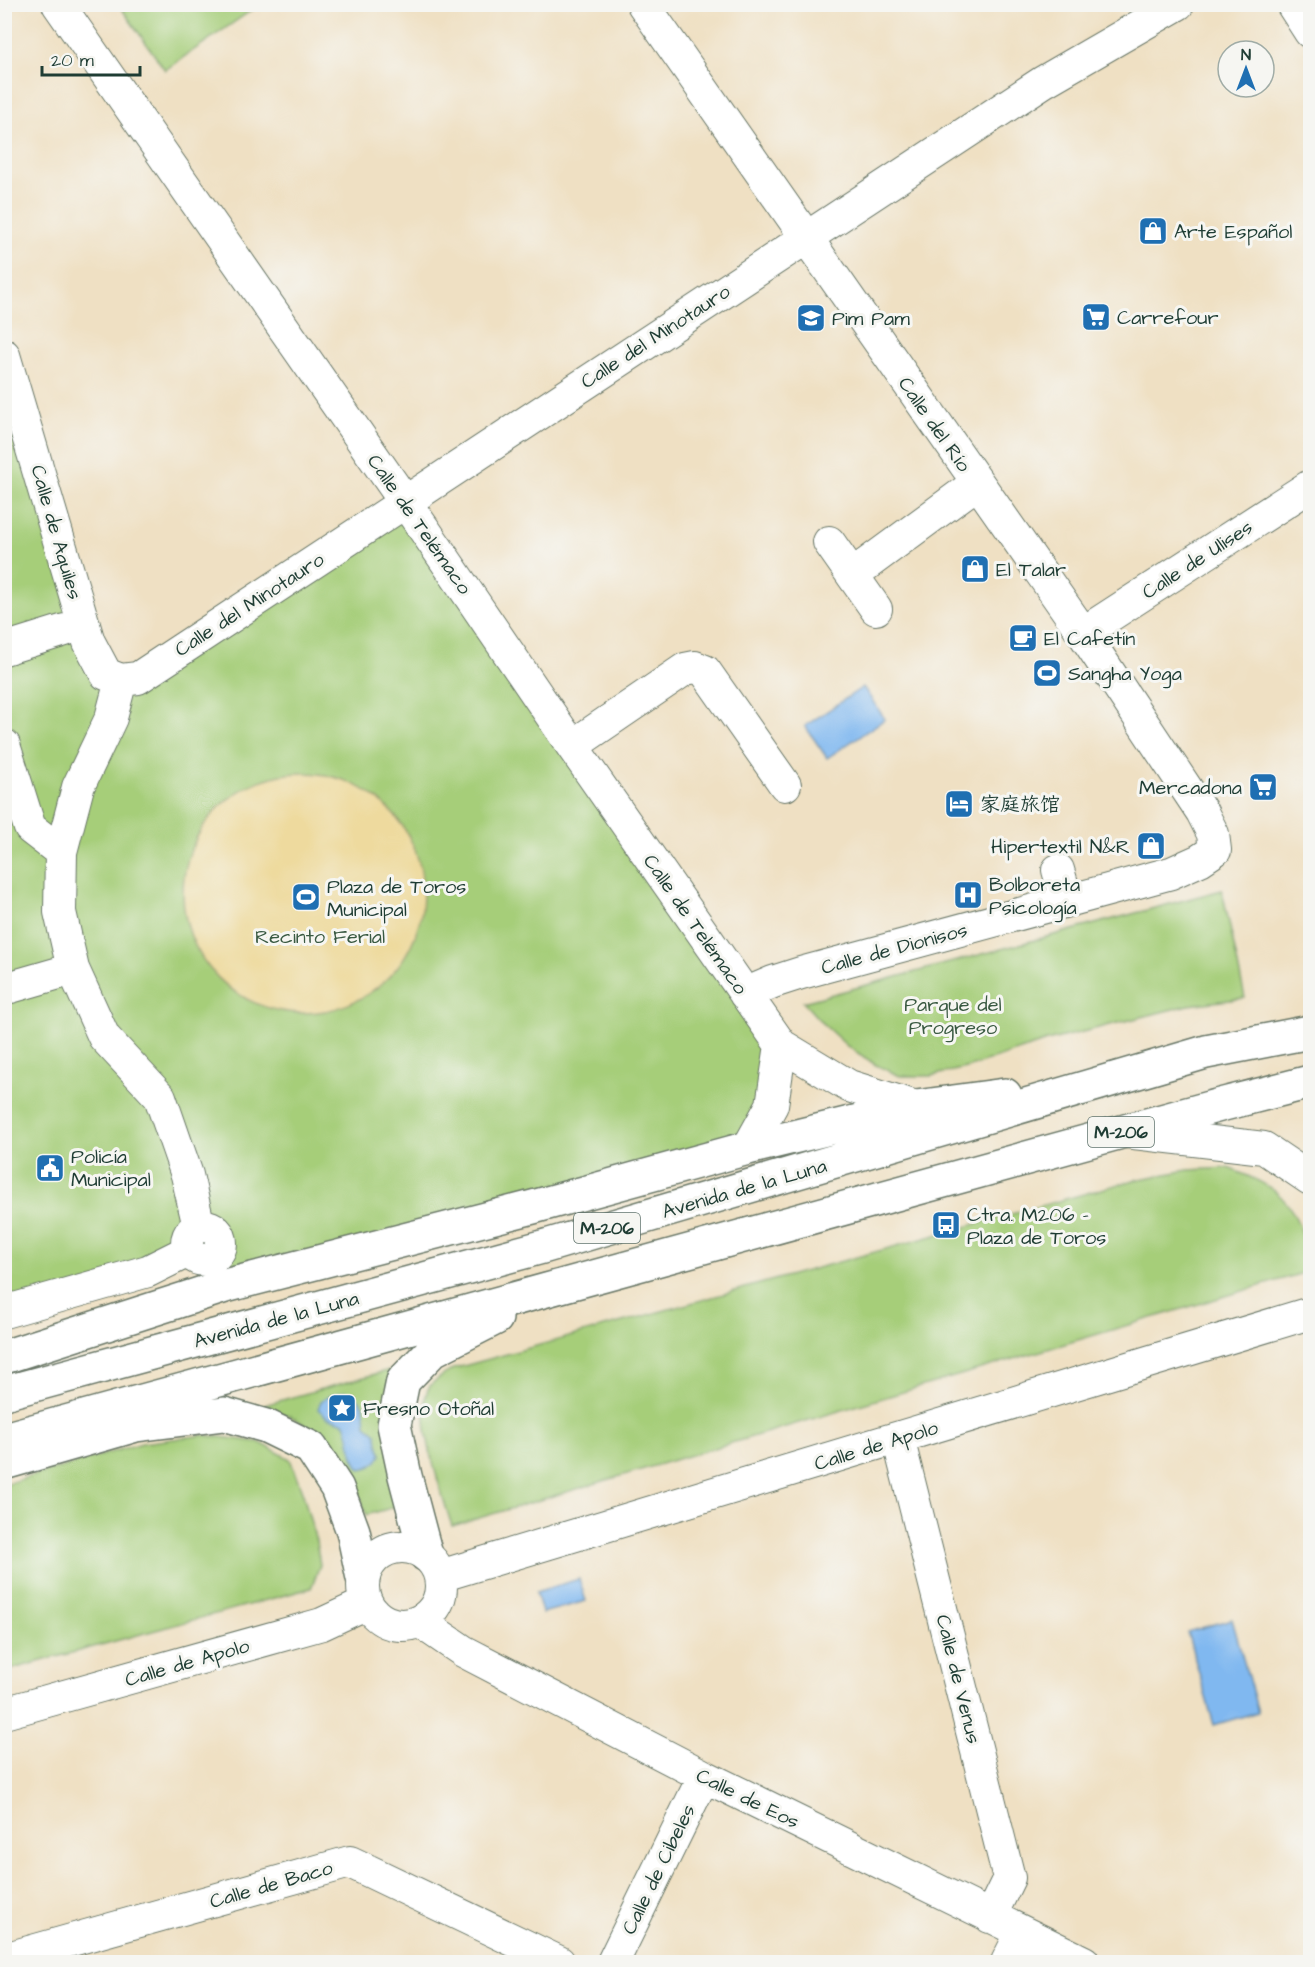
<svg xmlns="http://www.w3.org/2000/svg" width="1315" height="1967" font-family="'Architects Daughter','LXGW WenKai TC',sans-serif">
  <rect width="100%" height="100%" fill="#f6f6f2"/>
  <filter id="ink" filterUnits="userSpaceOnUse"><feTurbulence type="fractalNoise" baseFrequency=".0167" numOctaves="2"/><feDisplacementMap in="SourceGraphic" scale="12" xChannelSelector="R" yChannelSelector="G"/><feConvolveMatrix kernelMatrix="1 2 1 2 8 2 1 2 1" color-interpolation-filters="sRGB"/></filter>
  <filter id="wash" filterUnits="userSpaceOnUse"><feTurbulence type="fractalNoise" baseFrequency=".008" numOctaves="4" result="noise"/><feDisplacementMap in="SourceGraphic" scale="24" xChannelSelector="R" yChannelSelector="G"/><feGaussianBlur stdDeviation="1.35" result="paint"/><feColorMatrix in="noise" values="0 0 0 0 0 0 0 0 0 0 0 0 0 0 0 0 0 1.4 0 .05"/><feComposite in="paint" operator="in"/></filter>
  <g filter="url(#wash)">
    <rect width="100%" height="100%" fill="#efe0c3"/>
    <!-- green -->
    <path fill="#a6ce79" stroke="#628656" stroke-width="1.5" d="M119 5H259L165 70Z
      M4 355 89 642 121 680 405 501 777 1037 748 1148 225 1286 212 1258 204 1260 195 1258 5 1312Z
      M1222 890 1245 998 1189 1005 1047 1041 970 1067 931 1076H900L876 1065 847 1046 822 1023 803 1002Z
      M1228 1168C1269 1184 1290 1193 1304 1239 1307 1250 1311 1260 1310 1271L452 1526C443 1497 412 1411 430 1386 435 1379 446 1374 453 1369L1134 1180 1188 1170Z
      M390 1370 393 1375 402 1505 366 1515 351 1469 338 1451 315 1431 290 1416 264 1409V1405Z
      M204 1435 259 1442 290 1459 303 1494 316 1541 320 1565 311 1588 5 1671V1484L142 1443Z"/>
    <!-- sand -->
    <path fill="#eeda9e" stroke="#868c69" stroke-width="1.5" d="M183 893a120 120 0 1 1 240 0a120 120 0 1 1-240 0Z"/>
    <!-- water -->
    <path fill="#80b8f0" stroke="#507a92" stroke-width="1.5" d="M863 687 885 719 827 758 805 726Z
      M345 1392C363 1396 365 1408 366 1425L376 1433 381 1455C376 1465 371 1467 360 1469 349 1455 352 1439 345 1423L327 1417 318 1409 321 1401 330 1396Z
      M579 1579 586 1601 542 1613 536 1592Z
      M1232 1619 1258 1712 1214 1725 1187 1632Z"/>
  </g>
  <g filter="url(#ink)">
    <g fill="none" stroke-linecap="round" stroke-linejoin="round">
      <!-- minor casing -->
      <g stroke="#687666" stroke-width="34">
        <path id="minor" d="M58 4 426 532 572 746 781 1045 849 1086 916 1107
          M643 4 1083 633 1202 812 1213 834 1215 850 1200 860 1171 873 801 973 773 982 745 994
          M1292 4 1310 32
          M4 355 89 642 106 674 121 680 138 678 1043 82 1178 4
          M829 542 876 609
          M852 575 977 483
          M1083 633 1310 486
          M4 649 65 630
          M121 680 111 718 78 787 61 852 60 912 73 969 104 1037 160 1097 187 1175 199 1227
          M4 745 30 828 61 852
          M572 746 685 669 695 667 705 671 785 785
          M1058 870 1067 901
          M4 989 73 969
          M1125 1132 1264 1148 1310 1179
          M748 1148 772 1105 781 1045
          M187 1243a17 17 0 1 1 34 0a17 17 0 1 1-34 0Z
          M4 1312 148 1271 188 1251
          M898 1438 1009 1878 990 1917
          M363 1586a39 39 0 1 1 78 0a39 39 0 1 1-78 0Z
          M440 1576 1310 1313
          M419 1621 463 1651 704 1776 1084 1962
          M4 1713 322 1624 367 1603
          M4 1959 350 1862 559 1962
          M613 1962 704 1776
          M1007 1962 1022 1932"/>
      </g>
      <!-- major casing -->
      <g stroke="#687666" stroke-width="36">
        <path id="major" d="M4 1357 225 1286 533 1207 748 1148 916 1107 1005 1095
          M4 1393 546 1246 1206 1052 1310 1032
          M4 1439 1220 1105 1310 1082
          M4 1463 136 1425 224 1414 266 1426 311 1448 337 1488 353 1531 363 1578
          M426 1555 405 1476 394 1425 403 1381 433 1350 496 1318"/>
      </g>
      <!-- minor -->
      <use href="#minor" stroke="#fff" stroke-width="32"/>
      <!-- major -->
      <use href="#major" stroke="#fff" stroke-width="33"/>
    </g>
  </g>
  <!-- icons -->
  <defs>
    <g id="shop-square" transform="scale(1.5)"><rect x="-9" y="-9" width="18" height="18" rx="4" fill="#1f6fb2" stroke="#f6f6f2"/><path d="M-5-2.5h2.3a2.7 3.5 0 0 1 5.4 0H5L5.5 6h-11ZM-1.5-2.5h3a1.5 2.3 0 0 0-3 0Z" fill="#fff"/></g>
    <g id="supermarket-square" transform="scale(1.5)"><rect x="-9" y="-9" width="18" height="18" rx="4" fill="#1f6fb2" stroke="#f6f6f2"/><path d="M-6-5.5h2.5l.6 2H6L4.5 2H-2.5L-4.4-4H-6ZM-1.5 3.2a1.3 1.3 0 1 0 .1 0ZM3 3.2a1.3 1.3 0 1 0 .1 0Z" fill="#fff"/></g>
    <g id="school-square" transform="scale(1.5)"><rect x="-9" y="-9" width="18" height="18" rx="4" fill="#1f6fb2" stroke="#f6f6f2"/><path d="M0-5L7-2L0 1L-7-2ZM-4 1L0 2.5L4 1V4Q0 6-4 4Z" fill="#fff"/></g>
    <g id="cafe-square" transform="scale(1.5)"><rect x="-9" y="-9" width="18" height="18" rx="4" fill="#1f6fb2" stroke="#f6f6f2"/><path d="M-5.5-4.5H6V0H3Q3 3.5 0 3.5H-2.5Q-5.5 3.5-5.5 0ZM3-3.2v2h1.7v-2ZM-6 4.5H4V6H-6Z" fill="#fff"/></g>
    <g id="stadium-square" transform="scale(1.5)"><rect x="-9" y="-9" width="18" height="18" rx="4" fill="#1f6fb2" stroke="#f6f6f2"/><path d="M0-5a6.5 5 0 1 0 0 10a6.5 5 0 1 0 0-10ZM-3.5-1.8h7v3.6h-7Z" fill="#fff"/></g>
    <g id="hotel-square" transform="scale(1.5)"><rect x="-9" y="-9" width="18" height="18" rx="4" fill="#1f6fb2" stroke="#f6f6f2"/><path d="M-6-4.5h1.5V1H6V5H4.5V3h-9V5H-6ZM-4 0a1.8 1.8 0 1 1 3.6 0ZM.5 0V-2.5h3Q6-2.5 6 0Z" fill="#fff"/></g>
    <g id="hospital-square" transform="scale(1.5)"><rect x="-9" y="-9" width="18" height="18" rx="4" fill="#1f6fb2" stroke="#f6f6f2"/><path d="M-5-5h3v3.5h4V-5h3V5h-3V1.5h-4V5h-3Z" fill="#fff"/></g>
    <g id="civic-square" transform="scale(1.5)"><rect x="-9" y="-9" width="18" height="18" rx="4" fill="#1f6fb2" stroke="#f6f6f2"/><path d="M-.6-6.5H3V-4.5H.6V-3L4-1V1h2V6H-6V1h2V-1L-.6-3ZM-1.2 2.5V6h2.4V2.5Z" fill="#fff"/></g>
    <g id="bus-square" transform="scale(1.5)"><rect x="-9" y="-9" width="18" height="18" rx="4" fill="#1f6fb2" stroke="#f6f6f2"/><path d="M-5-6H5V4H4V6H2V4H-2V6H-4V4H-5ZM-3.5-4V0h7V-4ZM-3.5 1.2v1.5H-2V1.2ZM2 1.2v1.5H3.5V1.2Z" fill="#fff"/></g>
    <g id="sight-square" transform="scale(1.5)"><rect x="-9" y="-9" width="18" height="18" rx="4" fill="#1f6fb2" stroke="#f6f6f2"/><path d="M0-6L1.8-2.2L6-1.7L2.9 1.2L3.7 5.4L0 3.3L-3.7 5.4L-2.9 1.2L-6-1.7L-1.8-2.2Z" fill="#fff"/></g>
  </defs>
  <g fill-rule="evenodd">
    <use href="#shop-square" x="1153" y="231"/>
    <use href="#supermarket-square" x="1096" y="317"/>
    <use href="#school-square" x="811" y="318"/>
    <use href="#shop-square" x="975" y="569"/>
    <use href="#cafe-square" x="1023" y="638"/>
    <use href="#stadium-square" x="1047" y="673"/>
    <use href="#supermarket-square" x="1263" y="787"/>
    <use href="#hotel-square" x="959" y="804"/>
    <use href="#shop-square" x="1151" y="846"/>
    <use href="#hospital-square" x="968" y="895"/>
    <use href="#stadium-square" x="306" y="897"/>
    <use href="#civic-square" x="50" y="1168"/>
    <use href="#bus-square" x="946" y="1225"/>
    <use href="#sight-square" x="342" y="1408"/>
  </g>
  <g text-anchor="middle" stroke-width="6" stroke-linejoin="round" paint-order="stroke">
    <!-- shield labels -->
    <g fill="#f6f6f2" stroke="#60746d" stroke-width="1.5">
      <rect x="1088" y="1117" width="66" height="30" rx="4.5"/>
      <rect x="574" y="1213" width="66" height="30" rx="4.5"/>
    </g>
    <g font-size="18" font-weight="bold" fill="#1f3d34">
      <text x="1121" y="1138">M-206</text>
      <text x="607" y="1234">M-206</text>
    </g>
    <!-- poi labels -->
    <g font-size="20" fill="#1f3d34" stroke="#f6f6f2" text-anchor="start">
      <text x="1174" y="238">Arte Español</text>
      <text x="1117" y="324">Carrefour</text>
      <text x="832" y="325">Pim Pam</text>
      <text x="996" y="576">El Talar</text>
      <text x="1044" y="645">El Cafetín</text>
      <text x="1068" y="680">Sangha Yoga</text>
      <text x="1242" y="794" text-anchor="end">Mercadona</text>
      <text x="980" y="811">家庭旅馆</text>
      <text x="1130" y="853" text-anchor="end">Hipertextil N&amp;R</text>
      <text x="989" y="891">Bolboreta<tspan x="989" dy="23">Psicología</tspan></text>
      <text x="327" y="893">Plaza de Toros<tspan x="327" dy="23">Municipal</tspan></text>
      <text x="71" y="1163">Policía<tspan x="71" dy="23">Municipal</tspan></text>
      <text x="967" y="1221">Ctra. M206 -<tspan x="967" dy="23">Plaza de Toros</tspan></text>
      <text x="363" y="1415">Fresno Otoñal</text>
    </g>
    <!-- street labels -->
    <g font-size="20" fill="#1f3d34" stroke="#f6f6f2">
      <text transform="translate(655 336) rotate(-33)" y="7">Calle del Minotauro</text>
      <text transform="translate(935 424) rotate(55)" y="7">Calle del Río</text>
      <text transform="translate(420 524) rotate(55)" y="7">Calle de Telémaco</text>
      <text transform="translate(57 532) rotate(74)" y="7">Calle de Aquiles</text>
      <text transform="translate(1197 559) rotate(-33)" y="7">Calle de Ulises</text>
      <text transform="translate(249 604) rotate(-33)" y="7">Calle del Minotauro</text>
      <text transform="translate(696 924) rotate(55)" y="7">Calle de Telémaco</text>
      <text transform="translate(894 948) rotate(-15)" y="7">Calle de Dionisos</text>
      <text transform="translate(744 1188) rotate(-16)" y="7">Avenida de la Luna</text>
      <text transform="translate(276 1319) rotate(-15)" y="7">Avenida de la Luna</text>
      <text transform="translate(876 1445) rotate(-17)" y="7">Calle de Apolo</text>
      <text transform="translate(187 1662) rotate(-16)" y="7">Calle de Apolo</text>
      <text transform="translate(959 1679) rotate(76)" y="7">Calle de Venus</text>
      <text transform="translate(748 1798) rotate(26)" y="7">Calle de Eos</text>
      <text transform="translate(658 1869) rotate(-64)" y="7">Calle de Cibeles</text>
      <text transform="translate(271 1884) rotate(-16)" y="7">Calle de Baco</text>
    </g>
    <!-- park labels -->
    <g font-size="20" fill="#3a5a42" stroke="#f6f6f2">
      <text x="320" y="943">Recinto Ferial</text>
      <text x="953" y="1011">Parque del<tspan x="953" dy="23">Progreso</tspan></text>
    </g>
  </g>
  <!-- margin -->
  <rect width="1315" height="1967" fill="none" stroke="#f6f6f2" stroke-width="24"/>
  <!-- north arrow -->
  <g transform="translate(1246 69)"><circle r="28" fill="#f6f6f2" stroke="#a0aca6" stroke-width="1.5"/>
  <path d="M0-4.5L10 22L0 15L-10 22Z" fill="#1f6fb2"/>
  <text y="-9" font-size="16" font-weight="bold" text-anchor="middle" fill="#1f3d34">N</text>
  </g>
  <!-- scale -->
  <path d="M42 66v9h98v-9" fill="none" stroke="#1f3d34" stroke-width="3"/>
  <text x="51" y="66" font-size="18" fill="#1f3d34" stroke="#f6f6f2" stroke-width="4.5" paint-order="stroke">20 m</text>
</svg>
